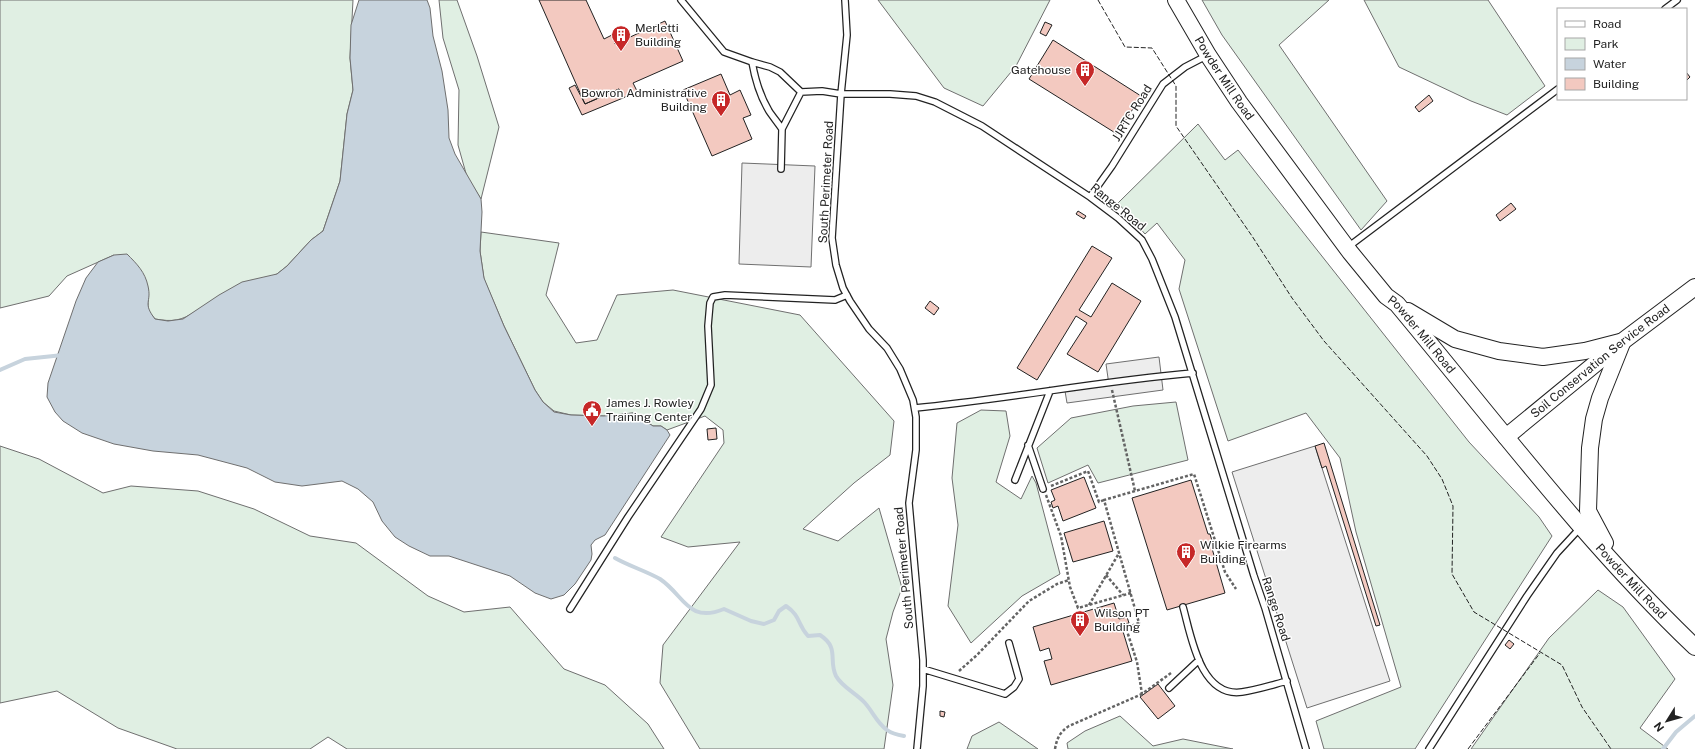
<svg xmlns="http://www.w3.org/2000/svg" width="1695" height="749" font-family="'Public Sans',sans-serif">
  <rect width="100%" height="100%" fill="#fff"/>
  <!-- green -->
  <path fill="#e0efe3" stroke="#6f6f6f" d="M0 0H353L350 58 353 90 347 114 340 181 323 231 311 240 287 266 277 274 196 311C181 321 173 322 155 319L148 310V288L114 255 67 276 49 296 0 308Z
    M439 0H457L477 56 499 127 481 199 467 177 458 145 459 90 443 38Z
    M878 0H1050L1016 66 983 106 944 88Z
    M1202 0H1329L1279 45 1387 201 1361 230 1222 35Z
    M1364 0H1488L1545 86 1507 115 1471 101 1399 67Z
    M1198 124 1225 160 1238 150 1469 442 1539 517 1552 536 1415 749H1324L1316 721 1401 687 1356 532 1340 458 1306 413 1228 441 1179 289 1185 260 1157 223 1145 234 1118 203Z
    M481 232 559 243 546 295 576 343 597 340 617 295 673 290 800 315 894 421 890 455 854 483 803 529 838 541 879 508 902 588 893 612 886 639 893 685 884 749H700L660 683 663 645 740 542 688 547 661 537 724 443 723 430 705 416 667 430 661 426H653L633 413 604 416 571 415 554 411 543 402 535 390 504 326 484 279 480 251Z
    M1176 402 1188 460 1098 483 1088 465 1048 483 1037 448 1071 418 1133 406Z
    M981 410 1006 411 1010 436 996 482 1021 499 1032 476 1036 483 1060 574 1022 596 971 643 948 606 958 525 952 478 957 423Z
    M0 446 39 459 103 493 131 486 198 491 254 509 310 536 356 543 428 596 464 612 510 607 564 669 605 685 648 724 664 749H347L328 737 310 749H177L118 728 57 691 0 703Z
    M1598 590 1623 607 1675 679 1640 728 1668 749H1471L1549 638Z
    M1120 716 1153 746 1183 739 1233 749H1068L1067 743 1085 731Z
    M999 722 1038 749H967L972 736Z"/>
  <!-- parking -->
  <path fill="#ededed" stroke="#6f6f6f" d="M742 163 815 166 811 267 739 264Z
    M1159 357 1163 390 1067 403 1065 391 1109 385 1106 364Z
    M1315 446 1390 681 1307 708 1232 472Z"/>
  <!-- water -->
  <path fill="#c7d3dd" stroke="#6f6f6f" d="M359 0H427L430 8 433 36 442 71 448 110 449 138 455 154 481 199 482 212 480 251 484 278 504 326 535 390 543 402 554 412 571 415 604 416 633 413 653 426H661L667 430 670 435 605 535 595 540 591 545 592 554 591 560 575 584 564 595 551 599 535 593 510 576 449 556H430L409 546 395 537 382 521 373 502 358 489 342 481 302 486 275 482 247 468 198 455 153 451 114 444 82 433 63 421 55 412 47 397 48 383 76 301 86 278 98 262 114 255 127 254C137 264 145 272 148 286 152 303 142 302 155 319L168 321 183 319 219 295 242 282 277 274 287 266 311 240 323 231 340 181 347 114 353 90 350 58 351 25Z"/>
  <g fill="none" stroke-linecap="round" stroke-linejoin="round">
    <!-- stream -->
    <path stroke="#c7d3dd" stroke-width="4" d="M0 370 25 359 63 355
      M615 558C629 566 646 571 660 579 684 595 688 624 724 609L751 621 764 624 774 620 779 611 786 606C801 616 797 624 808 636L820 635C840 648 828 660 836 676 842 687 857 694 865 703 873 712 877 723 887 730 891 733 898 735 904 736
      M1663 749 1676 732 1695 716"/>
  </g>
  <!-- building -->
  <path fill="#f3c9c0" stroke="#222" d="M539 0H586L604 39 612 35 615 44 665 21 683 61 633 83 637 91 623 98 619 89 585 104Z
    M1045 22 1052 25 1046 36 1040 33Z
    M1053 40 1141 96 1117 134 1029 79Z
    M1686 72 1690 77 1686 81Z
    M721 74 730 95 740 90 751 115 743 118 752 139 712 156 683 90Z
    M575 85 585 104 619 89 623 98 582 115 569 88Z
    M1429 95 1433 101 1419 112 1415 107Z
    M1511 203 1516 209 1500 221 1496 215Z
    M1078 211 1086 216 1084 219 1076 214Z
    M1092 246 1112 258 1079 310 1091 317 1112 283 1141 301 1098 372 1067 354 1087 323 1076 316 1037 380 1017 368Z
    M930 301 939 308 934 315 925 308Z
    M716 428 717 439 708 440 707 429Z
    M1324 443 1380 625 1376 626 1326 466 1322 468 1315 446Z
    M1084 477 1096 508 1063 521 1058 506 1053 508 1051 502 1055 500 1051 490Z
    M1191 480 1208 534H1210L1213 544 1211 545 1225 593 1167 610 1132 498Z
    M1104 521 1113 551 1073 562 1064 533Z
    M1114 603 1119 619 1127 617 1129 623 1121 625 1132 661 1051 685 1044 661 1052 659 1049 648 1040 651 1033 627Z
    M1509 640 1514 644 1510 649 1505 645Z
    M1158 684 1175 706 1158 719 1140 697Z
    M940 711 945 712 944 717 940 716Z"/>
  <g fill="none" stroke-linecap="round" stroke-linejoin="round">
    <!-- lane casing -->
    <g stroke="#222" stroke-width="8">
      <path id="lane" d="M681 0 724 52 752 62 770 67 780 72 801 92 822 91 841 94H890L916 96 935 102 982 126 1090 197 1118 218 1142 240 1152 259 1175 317 1254 576 1265 608 1306 749
        M845 0 847 35 841 94 832 238 836 265 843 288 850 301 869 329 887 348 900 369 913 400 916 417V450L909 503 923 660V686L917 749
        M1665 9 1677 0
        M752 62C755 79 760 96 769 111 773 117 778 123 782 129
        M781 169 782 129 801 92
        M1090 197 1112 166 1163 84 1185 67 1208 55
        M1348 247 1558 89
        M915 408C1008 399 1100 381 1193 373
        M1028 445 1043 489
        M1015 480 1050 391
        M1183 607C1191 635 1200 698 1242 692 1257 690 1272 685 1287 681
        M570 609 628 517 701 409 711 385 708 326 710 303 713 297 725 295 835 300 847 295
        M923 669 1005 694 1014 687 1019 679 1009 643
        M1169 688 1199 660
        M1429 749 1527 596 1557 553 1581 527"/>
    </g>
    <!-- secondary casing -->
    <g stroke="#222" stroke-width="18">
      <g id="secondary">
        <path id="s1" d="M1176 0 1208 55 1239 102 1350 252 1386 296 1397 304C1494 420 1585 542 1695 647"/>
        <path d="M1408 311 1455 339 1499 351 1543 357 1585 351 1620 342"/>
        <path id="s2" d="M1506 437 1623 341 1695 287"/>
        <path d="M1605 543 1588 511 1590 448 1594 419 1600 398 1622 343"/>
      </g>
    </g>
    <!-- path -->
    <path stroke="#646464" stroke-width="2.5" stroke-dasharray="3 2" stroke-linecap="butt" d="M1112 390 1135 491
      M1051 486 1088 471 1099 502 1104 500
      M1046 495 1061 536 1070 587 1078 608 1131 593
      M1106 575 1123 595
      M1089 605 1119 553
      M959 671 977 655 1029 601 1057 584 1069 580
      M1171 673 1142 694 1137 662 1126 628 1139 623 1104 500 1194 474 1225 572 1236 589
      M1055 749C1057 738 1060 732 1069 726L1142 694"/>
    <!-- lane -->
    <use href="#lane" stroke="#fff" stroke-width="5.5"/>
    <!-- secondary -->
    <use href="#secondary" stroke="#fff" stroke-width="16"/>
    <!-- fence -->
    <path stroke="#222" stroke-width="1" stroke-dasharray="5 2" stroke-linecap="butt" d="M1098 0 1125 47 1152 48 1176 86V126L1252 236 1292 298 1324 341 1427 456 1442 479 1453 506 1452 574 1474 612 1562 665 1582 707 1611 749
      M1468 749 1540 653"/>
  </g>
  <!-- icons -->
  <defs>
    <g id="building-pin" transform="scale(1)"><path d="M0 17L-7.5 6A9.5 9.5 0 1 1 7.5 6Z" fill="#c62828" stroke="#fff"/><path d="M-4-6H4V6H1V3H-1V6H-4ZM-2.5-4.3h1.7v1.8h-1.7ZM.8-4.3h1.7v1.8H.8ZM-2.5-1h1.7V.8h-1.7ZM.8-1h1.7V.8H.8Z" fill="#fff"/></g>
    <g id="civic-pin" transform="scale(1)"><path d="M0 17L-7.5 6A9.5 9.5 0 1 1 7.5 6Z" fill="#c62828" stroke="#fff"/><path d="M-.6-6.5H3V-4.5H.6V-3L4-1V1h2V6H-6V1h2V-1L-.6-3ZM-1.2 2.5V6h2.4V2.5Z" fill="#fff"/></g>
  </defs>
  <g fill-rule="evenodd">
    <use href="#building-pin" x="621" y="35"/>
    <use href="#building-pin" x="1085" y="70"/>
    <use href="#building-pin" x="721" y="100"/>
    <use href="#civic-pin" x="592" y="410"/>
    <use href="#building-pin" x="1186" y="552"/>
    <use href="#building-pin" x="1080" y="620"/>
  </g>
  <g text-anchor="middle" stroke-width="3" stroke-linejoin="round" paint-order="stroke">
    <!-- poi labels -->
    <g font-size="12" fill="#222" stroke="#fff" text-anchor="start">
      <text x="635" y="32">Merletti<tspan x="635" dy="14">Building</tspan></text>
      <text x="1071" y="74" text-anchor="end">Gatehouse</text>
      <text x="707" y="97" text-anchor="end">Bowron Administrative<tspan x="707" dy="14">Building</tspan></text>
      <text x="606" y="407">James J. Rowley<tspan x="606" dy="14">Training Center</tspan></text>
      <text x="1200" y="549">Wilkie Firearms<tspan x="1200" dy="14">Building</tspan></text>
      <text x="1094" y="617">Wilson PT<tspan x="1094" dy="14">Building</tspan></text>
    </g>
    <!-- street labels -->
    <g font-size="12" fill="#222" stroke="#fff">
      <text dy="4" stroke="none"><textPath href="#s1" startOffset="92">Powder Mill Road</textPath></text>
      <text transform="translate(1132 113) rotate(-58)" y="4">JJRTC Road</text>
      <text transform="translate(826 182) rotate(-87)" y="4">South Perimeter Road</text>
      <text transform="translate(1118 207) rotate(39)" y="4">Range Road</text>
      <text dy="4" stroke="none"><textPath href="#s1" startOffset="416">Powder Mill Road</textPath></text>
      <text dy="4" stroke="none"><textPath href="#s2" startOffset="121">Soil Conservation Service Road</textPath></text>
      <text transform="translate(904 568) rotate(-95)" y="4">South Perimeter Road</text>
      <text dy="4" stroke="none"><textPath href="#s1" startOffset="740">Powder Mill Road</textPath></text>
      <text transform="translate(1276 609) rotate(72)" y="4">Range Road</text>
    </g>
  </g>
  <!-- legend -->
  <rect x="1557" y="8" width="130" height="92" fill="#ffffff" stroke="#a7a7a7"/>
  <rect x="1565" y="21" width="20" height="6" fill="#ffffff" stroke="#a7a7a7"/>
  <text x="1593" y="28" font-size="12" fill="#222222">Road</text>
  <rect x="1565" y="38" width="20" height="12" fill="#e0efe3" stroke="#a7a7a7"/>
  <text x="1593" y="48" font-size="12" fill="#222222">Park</text>
  <rect x="1565" y="58" width="20" height="12" fill="#c7d3dd" stroke="#a7a7a7"/>
  <text x="1593" y="68" font-size="12" fill="#222222">Water</text>
  <rect x="1565" y="78" width="20" height="12" fill="#f3c9c0" stroke="#a7a7a7"/>
  <text x="1593" y="88" font-size="12" fill="#222222">Building</text>
  <!-- north arrow -->
  <g transform="translate(1667 721) rotate(233)" stroke="#ffffff" stroke-width="3" paint-order="stroke">
  <path d="M0-3L7 15L0 10L-7 15Z" fill="#222222"/>
  <text y="-6" font-size="11" font-weight="bold" text-anchor="middle" fill="#222222">N</text>
  </g>
</svg>
